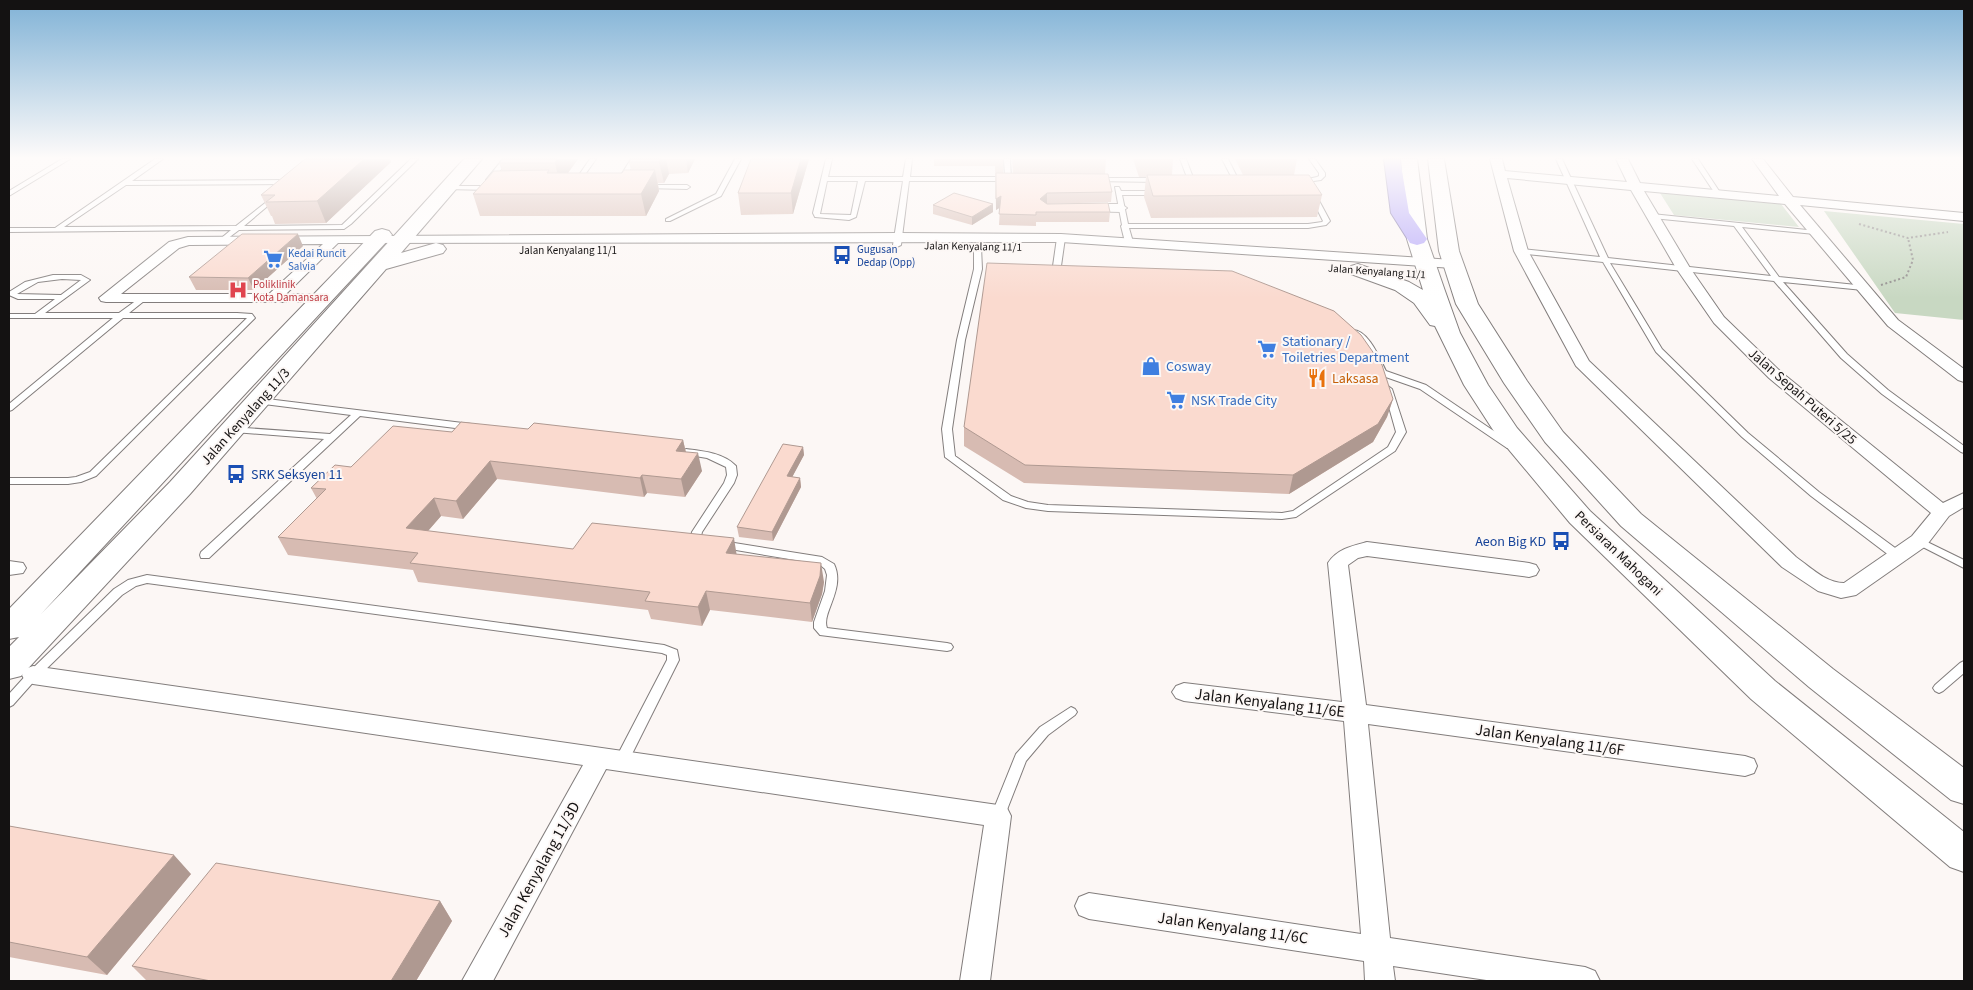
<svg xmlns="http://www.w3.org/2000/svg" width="1973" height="990" font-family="'Source Sans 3',sans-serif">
  <rect width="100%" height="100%" fill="#fcf7f5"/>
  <!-- green -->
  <path fill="#c8d8c2" d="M1660 193 1781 204 1799 227 1674 215Z
    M1824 211 1964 224V320L1895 313Z"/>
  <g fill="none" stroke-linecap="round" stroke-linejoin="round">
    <!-- lane casing -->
    <g stroke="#827d7c" stroke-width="2">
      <path id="lane" d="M62 159H70L9 196V191Z
        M155 159H163L132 181 288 180 291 182 288 184 126 185 64 227 236 226 274 196 277 198 276 199 244 226 342 225 411 159H418L351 224 344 229 239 230 223 242 219 240 231 230 9 232V228H55Z
        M503 159H510L490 182H486V180Z
        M590 159H596L577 186H573L572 185Z
        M631 159H637L623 181H619L618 180Z
        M735 159H741L721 196 670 221H666V219L716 194Z
        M826 159H832L828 177H903L906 159H912L910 177H1005L1004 159H1010L1011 179 1008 181H909L901 245 897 247 893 245 903 181H865L856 217 849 220 815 217 813 213ZM827 181H858L851 215 820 214Z
        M1180 159H1186L1194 180 1193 181 1188 180Z
        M1222 159H1228L1239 181 1238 182H1234Z
        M1309 159H1315L1325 173V176L1321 180 1298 183V181L1317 177 1319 176V173Z
        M1556 159H1562L1608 258 1771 276 1734 226 1652 218 1649 216 1652 214 1817 231V233L1815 234 1742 227 1779 277 1866 286V290H1863L1783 282 1847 354 1888 390 1964 446V453L1961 452 1882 394 1841 358 1774 281 1610 263 1662 349 1748 433 1819 492 1902 553 1903 556 1902 559H1894L1811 496 1742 437 1656 352 1603 262 1518 253 1517 251 1521 249 1600 257Z
        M1692 159H1698L1721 194 1720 195H1716Z
        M1095 178H1158L1161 180 1158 182 1093 181V179Z
        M646 185H687L690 187 687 189 644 188V186Z
        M447 186H491L494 188 491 190 445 189V187Z
        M1115 187H1119L1121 191H1158L1161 193 1158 195H1122L1128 224H1308L1322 222 1323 221 1310 195 1313 193 1316 195 1330 221 1326 225 1308 228H1129L1133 242 1129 244 1125 242 1121 226 1122 225Z
        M1061 236 1065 238 1060 273 1056 275 1052 273 1057 238Z
        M974 245 981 247 982 269 965 340 952 429 955 456 1011 496 1028 502 1048 505 1282 513 1293 511 1388 447 1396 432 1384 389 1385 387 1388 386 1392 389 1406 432 1395 451 1296 517 1282 519 1048 511 1026 508 1003 500 945 457 942 429 957 340 974 269Z
        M53 275H81L90 280 45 313H119L141 297H144V301L129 313H237L252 314 255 318 96 476 81 482 68 484H9V478H68L76 477 90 472 247 318H123L12 410 9 411V404L113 318H9V314H35L55 299H18L9 295V292L25 282ZM62 279 81 280 61 295 17 294 38 282Z
        M1351 330C1368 328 1380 359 1386 371L1426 385 1513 444 1515 446 1513 448H1507L1420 389 1380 375 1363 342 1351 334Z
        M259 398 471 424 476 427 471 430 360 416 209 558H201L200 555 201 552 324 439 234 432 231 431 229 429 231 427 330 434 351 415 256 403 255 401 256 399Z
        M686 449C703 451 724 453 736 466L737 475 734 483 702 532 701 536 708 542 703 545 699 544 691 537 692 532 724 483 727 475 726 467 707 458 683 454 681 452Z
        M1919 538 1964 560V568L1915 543 1914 541 1915 539Z
        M722 541 822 557 834 564C846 589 821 613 827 628L947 643 951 644 953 647 951 650 947 651 820 635 814 628V622L825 591 827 575 825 569 819 564 807 562 718 547 717 545 718 543Z
        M147 575 664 645 677 650 679 660 627 764 622 765 617 764 615 760 667 660V655L662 653 147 583 136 586 122 595 37 678 13 705 9 707V694L29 672 114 589 128 580Z
        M1964 661V673L1943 691 1939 693 1935 691 1933 688 1935 685 1960 663Z
        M1071 707 1075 709 1077 712 1075 715 1048 735 1026 761 1003 820 998 822 993 820 991 816 1016 754 1040 727Z"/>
    </g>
    <!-- street casing -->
    <g stroke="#827d7c" stroke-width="2">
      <path id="street" d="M1490 159H1502L1505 171 1627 182 1616 159H1628L1640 183 1779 196 1752 159H1763L1793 197 1964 213V221L1800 205 1898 320 1964 369V382L1958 380 1888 326 1785 204 1644 191 1690 268 1724 317 1781 372 1943 503 1964 493V507L1949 516 1926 546 1856 595 1841 598 1818 591 1782 567 1576 366 1514 251ZM1507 178 1631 190 1676 268 1714 323 1769 378 1931 513 1912 536 1844 583C1826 583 1810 567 1796 557L1589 361 1528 251Z
        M1085 204H1121L1127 208 1121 212 1081 211 1079 208Z
        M898 233 1061 234 1453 260 1460 264 1453 268 1061 242 338 243 286 294 327 295 329 298 327 301 322 302H106L101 301 99 298 169 242 188 237ZM323 244 269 294H121L179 248 189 245Z
        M1367 542 1529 563 1536 565 1539 570 1536 575 1529 577 1367 556 1358 558 1348 565 1366 705 1745 756 1754 759 1757 766 1754 773 1745 776 1368 724 1390 938 1585 967 1595 971 1600 981H1493L1393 966 1395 981H1365L1364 961 1089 919 1079 915 1075 906 1079 897 1089 893 1361 934 1344 721 1184 701 1176 698 1172 692 1176 686 1184 683 1342 702 1328 563C1337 549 1352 546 1367 542Z
        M9 561 23 563 26 568 23 573 9 575Z
        M33 666 998 805 1007 808 1011 816 990 981H960L984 825 606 769 493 981H462L583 765 33 684 25 681 22 675 25 669Z"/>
    </g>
    <!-- secondary casing -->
    <g stroke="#827d7c" stroke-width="2">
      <path id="secondary" d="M464 159H482L401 253 436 243 443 245 446 249 443 253 386 269 190 494 21 676 9 679V647L19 637 9 639V609L375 231 382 229 389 231 392 235 389 239 41 614 170 482Z
        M1401 159H1417L1427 239 1445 291 1460 333 1488 385 1517 428 1590 511 1775 681 1964 832V872L1950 867 1751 699 1570 523 1495 433 1464 385 1435 326 1430 325 1414 303 1395 290 1351 274 1348 270 1351 266 1358 264 1409 282 1423 290 1407 239Z
        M1428 159H1444L1459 251 1478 304 1527 381 1563 432 1641 514 1833 669 1964 768V804L1951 800 1809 687 1621 526 1545 442 1504 383 1456 304 1439 251Z"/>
    </g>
    <!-- highway casing -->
    <g stroke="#7f75a9" stroke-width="2">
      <path id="highway" d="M1384 159H1400L1409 213 1427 239 1424 243 1417 245 1410 243 1391 213Z"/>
    </g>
    <!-- path -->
    <path stroke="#928e8d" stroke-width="2" stroke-dasharray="2 2.5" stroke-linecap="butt" d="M1859 224 1908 238 1948 232
      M1881 285 1906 277 1913 260 1908 238"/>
    <!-- lane -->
    <use href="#lane" fill="#fff" fill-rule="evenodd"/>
    <!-- street -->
    <use href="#street" fill="#fff" fill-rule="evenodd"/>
    <!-- secondary -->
    <use href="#secondary" fill="#fff" fill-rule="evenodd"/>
    <!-- highway -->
    <use href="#highway" fill="#b8aafa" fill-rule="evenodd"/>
  </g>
  <!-- wall -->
  <path fill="#d7bbb2" d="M305 159H390L391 162 326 223 275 224 272 216H271L261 195Z
    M503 159H578L568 173H622L631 170 629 162 631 159H695L688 173 669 174 664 183H658L659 191 646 216H480L473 194 502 171 499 163Z
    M751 159H809L793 214 741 215 738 193Z
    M934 159H1003V173H1013L1012 159H1106L1105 174 1112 192 1111 202 1046 204 1110 212 1109 222H1036V226L999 225 1000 207 996 210 995 166H934Z
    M1133 159H1173L1172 175H1243L1235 159H1297L1294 175 1322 195 1317 217 1151 218 1144 197 1146 177H1139Z
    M933 205 993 212 972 225 933 214Z
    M303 246 254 290H196L189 277Z
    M1393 399 1387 417 1373 442 1289 494 1024 483 964 446V427Z
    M528 429 683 440 686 452 702 471 685 497 647 493 644 497 497 479 463 519 441 516 428 531 573 549 737 554 824 582 822 594 812 622 710 610 702 626 651 619 648 610 418 582 413 570 288 555 278 537 317 499 311 488 351 467 452 432Z
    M803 447 804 455 792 477 800 478 801 487 773 541 739 537 737 527Z
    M9 826 191 874 107 975 9 957Z
    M440 901 452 921 416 981H147L132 966Z"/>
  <!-- shaded-wall -->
  <path fill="#af9991" d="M364 159H390L391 162 326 223 317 201Z
    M557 159H578L560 184 555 163Z
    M661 159H666L669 174 664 183 659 162Z
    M686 159H695L688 173Z
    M801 159H809L793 214 791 193Z
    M655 170 659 191 646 216 641 194Z
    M1047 193V203L1039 210 1040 199Z
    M1001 196V207L996 210V199Z
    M993 204V212L972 225V217Z
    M298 234 303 246 254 290 248 278Z
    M1393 399 1387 417 1373 442 1289 494 1293 475Z
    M683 440 687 458 676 451Z
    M803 447 804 455 788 485 787 476Z
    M698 453 702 471 685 497 681 479Z
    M490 461 497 479 463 519 456 501Z
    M642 475 647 493 644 497 640 478Z
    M800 478 801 487 773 541 772 532Z
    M434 498 441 516 414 547 406 528Z
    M734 538 737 557 726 553Z
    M821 563 824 582 822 594 812 622 810 603Z
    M706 591 710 610 702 626 698 607Z
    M174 855 191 874 107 975 87 957Z
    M440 901 452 921 416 981H391Z"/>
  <!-- building -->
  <path fill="#fadacf" stroke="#af9991" d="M305 159H364L317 201 266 202 275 195H261Z
    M503 159H557L555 163H499Z
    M631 159H661L659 162H629Z
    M751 159H801L791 193H738Z
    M549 170 547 173H622L624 170H655L641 194H473L494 171Z
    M996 173 1108 174 1112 192 1047 193 1040 199 1047 204 1108 203 1110 212H1036V215L999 214 1001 196 996 199Z
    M1147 175H1309L1322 195 1153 196Z
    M954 193 993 204 972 217 933 205Z
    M242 234H298L248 278 189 277Z
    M987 263 1232 271 1334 311 1361 335 1382 365 1393 399 1378 424 1293 475 1025 465 964 427Z
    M461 422 528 429 534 423 683 440 676 451 698 453 681 479 642 475 640 478 490 461 456 501 434 498 406 528 573 549 592 523 734 538 726 553 821 563 820 576 810 603 706 591 698 607 645 601 650 592 410 563 418 553 278 537 326 489 311 488 335 465 351 467 393 426 452 432Z
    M783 444 803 447 787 476 800 478 772 532 737 527Z
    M9 826 174 855 87 957 9 942Z
    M216 863 440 901 391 981H211L132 966Z"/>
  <!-- sky -->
  <linearGradient id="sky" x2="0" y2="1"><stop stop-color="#80b2d6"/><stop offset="0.53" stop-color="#fefbfa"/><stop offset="1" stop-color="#fefbfa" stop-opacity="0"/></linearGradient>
  <rect width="1973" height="298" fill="url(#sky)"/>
  <!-- icons -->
  <defs>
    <g id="bus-bare" transform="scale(1.5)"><path d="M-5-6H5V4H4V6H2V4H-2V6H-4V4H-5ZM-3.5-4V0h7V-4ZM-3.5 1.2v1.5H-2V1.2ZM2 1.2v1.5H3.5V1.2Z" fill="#1a4fb4" stroke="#fcf7f5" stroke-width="2.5" paint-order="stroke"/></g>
    <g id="supermarket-bare" transform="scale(1.5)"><path d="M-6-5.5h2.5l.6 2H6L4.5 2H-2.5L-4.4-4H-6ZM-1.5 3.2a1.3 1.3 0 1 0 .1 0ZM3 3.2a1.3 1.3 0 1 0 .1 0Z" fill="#3f7fe0" stroke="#fcf7f5" stroke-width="2.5" paint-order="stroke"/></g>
    <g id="hospital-bare" transform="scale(1.5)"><path d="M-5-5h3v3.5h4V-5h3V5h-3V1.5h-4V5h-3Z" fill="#e0444e" stroke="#fcf7f5" stroke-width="2.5" paint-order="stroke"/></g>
    <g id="shop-bare" transform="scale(1.5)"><path d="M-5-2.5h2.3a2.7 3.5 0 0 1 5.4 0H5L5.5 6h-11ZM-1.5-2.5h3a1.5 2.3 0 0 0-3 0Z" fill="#3f7fe0" stroke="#fcf7f5" stroke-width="2.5" paint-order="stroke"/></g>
    <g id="restaurant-bare" transform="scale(1.5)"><path d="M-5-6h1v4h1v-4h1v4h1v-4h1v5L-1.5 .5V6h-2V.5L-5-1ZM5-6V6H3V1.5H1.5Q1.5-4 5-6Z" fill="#e8710a" stroke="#fcf7f5" stroke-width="2.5" paint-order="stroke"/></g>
  </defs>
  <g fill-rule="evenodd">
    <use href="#bus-bare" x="842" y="255"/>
    <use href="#supermarket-bare" x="273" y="259"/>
    <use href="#hospital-bare" x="238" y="290"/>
    <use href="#supermarket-bare" x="1267" y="349"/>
    <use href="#shop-bare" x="1151" y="366"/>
    <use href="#restaurant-bare" x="1317" y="378"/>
    <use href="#supermarket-bare" x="1176" y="400"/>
    <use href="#bus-bare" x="236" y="474"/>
    <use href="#bus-bare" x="1561" y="541"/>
  </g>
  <g text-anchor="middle" stroke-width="4" stroke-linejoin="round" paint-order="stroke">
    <!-- far-street labels -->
    <g font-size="11" fill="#141212" stroke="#fcf7f5">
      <text transform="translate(973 246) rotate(1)" y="4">Jalan Kenyalang 11/1</text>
      <text x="568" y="254">Jalan Kenyalang 11/1</text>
      <text transform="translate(1377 271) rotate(4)" y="4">Jalan Kenyalang 11/1</text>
    </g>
    <!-- far-transit labels -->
    <g font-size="11" fill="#164399" stroke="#fcf7f5" text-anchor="start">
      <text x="857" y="253">Gugusan<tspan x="857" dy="13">Dedap (Opp)</tspan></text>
    </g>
    <!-- far-shop labels -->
    <g font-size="11" fill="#366cbe" stroke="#fcf7f5" text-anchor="start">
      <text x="288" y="257">Kedai Runcit<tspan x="288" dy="13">Salvia</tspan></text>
    </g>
    <!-- far-health labels -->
    <g font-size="11" fill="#be3a42" stroke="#fcf7f5" text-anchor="start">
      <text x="253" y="288">Poliklinik<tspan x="253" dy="13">Kota Damansara</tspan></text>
    </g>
    <!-- shop labels -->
    <g font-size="14" fill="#366cbe" stroke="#fcf7f5" text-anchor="start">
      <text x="1282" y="346">Stationary /<tspan x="1282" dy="16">Toiletries Department</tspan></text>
      <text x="1166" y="371">Cosway</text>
      <text x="1191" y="405">NSK Trade City</text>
    </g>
    <!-- food labels -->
    <g font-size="14" fill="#c56008" stroke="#fcf7f5" text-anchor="start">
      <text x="1332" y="383">Laksasa</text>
    </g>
    <!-- street labels -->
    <g font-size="14" fill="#141212" stroke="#fcf7f5">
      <text transform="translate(1803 396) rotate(41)" y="5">Jalan Sepah Puteri 5/25</text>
      <text transform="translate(245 416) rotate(-48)" y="5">Jalan Kenyalang 11/3</text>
      <text transform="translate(1619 553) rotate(44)" y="5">Persiaran Mahogani</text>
    </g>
    <!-- transit labels -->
    <g font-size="14" fill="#164399" stroke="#fcf7f5" text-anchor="start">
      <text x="251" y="479">SRK Seksyen 11</text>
      <text x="1546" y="546" text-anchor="end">Aeon Big KD</text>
    </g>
    <!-- near-street labels -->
    <g font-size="16" fill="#141212" stroke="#fcf7f5">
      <text transform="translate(1270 702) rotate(7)" y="6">Jalan Kenyalang 11/6E</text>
      <text transform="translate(1550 739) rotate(8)" y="6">Jalan Kenyalang 11/6F</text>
      <text transform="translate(538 869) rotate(-61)" y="6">Jalan Kenyalang 11/3D</text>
      <text transform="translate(1233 927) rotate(8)" y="6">Jalan Kenyalang 11/6C</text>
    </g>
  </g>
  <!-- border -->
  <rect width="1973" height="990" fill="none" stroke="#141212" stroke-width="20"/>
</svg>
